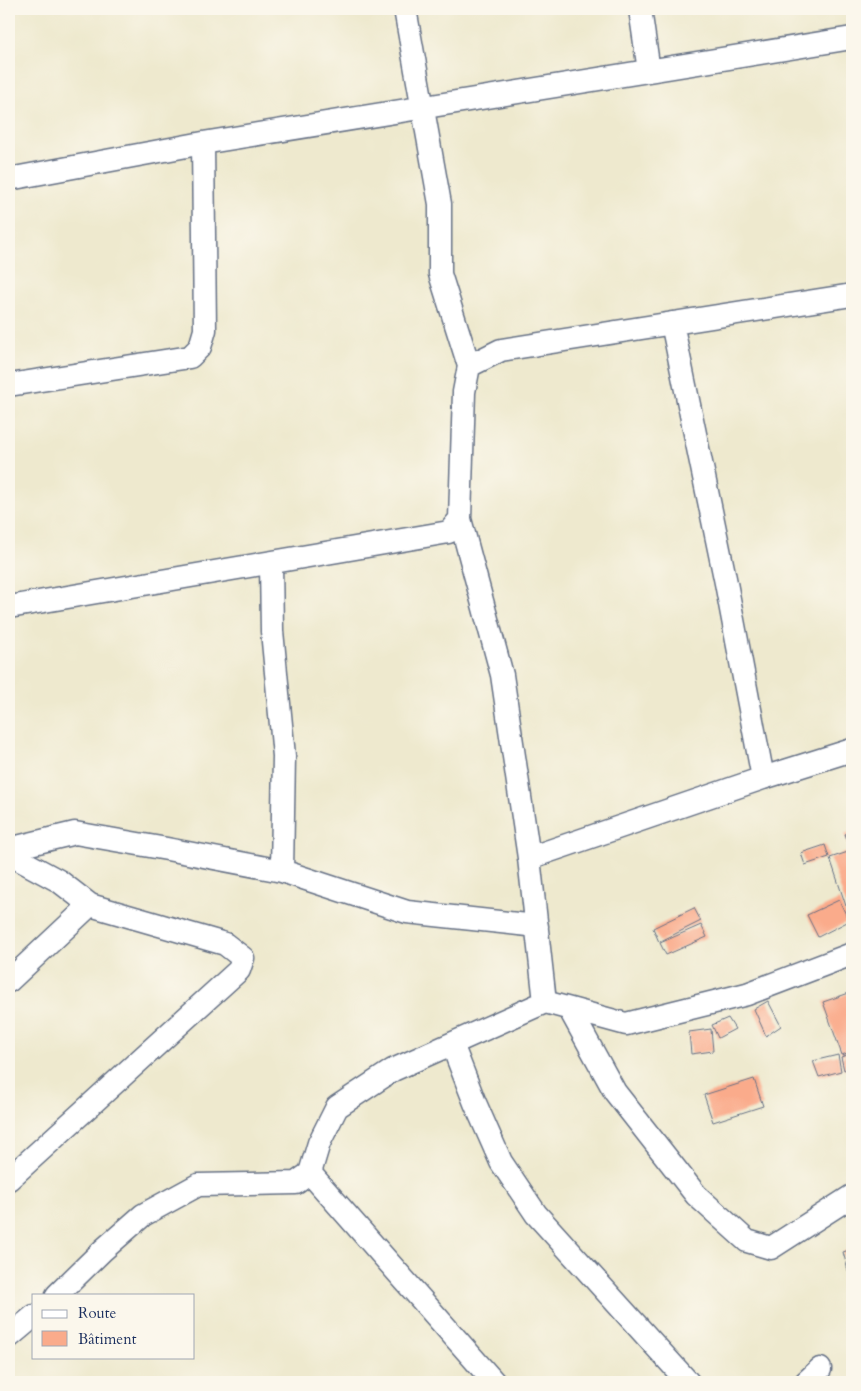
<svg xmlns="http://www.w3.org/2000/svg" width="861" height="1391" font-family="Cardo,serif">
  <rect width="100%" height="100%" fill="#fbf7ec"/>
  <filter id="ink" filterUnits="userSpaceOnUse"><feTurbulence type="fractalNoise" baseFrequency=".02" numOctaves="2"/><feDisplacementMap in="SourceGraphic" scale="10" xChannelSelector="R" yChannelSelector="G"/><feConvolveMatrix kernelMatrix="1 2 1 2 8 2 1 2 1" color-interpolation-filters="sRGB"/></filter>
  <filter id="wash" filterUnits="userSpaceOnUse"><feTurbulence type="fractalNoise" baseFrequency=".0096" numOctaves="4" result="noise"/><feDisplacementMap in="SourceGraphic" scale="20" xChannelSelector="R" yChannelSelector="G"/><feGaussianBlur stdDeviation="1.12" result="paint"/><feColorMatrix in="noise" values="0 0 0 0 0 0 0 0 0 0 0 0 0 0 0 0 0 1.4 0 .05"/><feComposite in="paint" operator="in"/></filter>
  <g filter="url(#wash)">
    <rect width="100%" height="100%" fill="#eee9ce"/>
    <g id="blocks">
      <!-- building -->
      <path fill="#faab8b" d="M852 831V903L846 906 830 858 851 851 845 834Z
        M825 845 829 857 805 865 801 853Z
        M839 900 849 921 818 937 807 915Z
        M694 908 701 921 659 942 653 928Z
        M701 925 707 937 666 955 660 943Z
        M852 992V1051L842 1055 823 1002Z
        M768 1001 781 1026 766 1036 754 1009Z
        M728 1018 735 1029 718 1038 712 1025Z
        M711 1029 713 1051 691 1054 689 1032Z
        M852 1053V1067L844 1070 841 1057Z
        M838 1055 841 1071 819 1077 813 1061Z
        M754 1079 763 1106 713 1122 704 1095Z
        M852 1249V1285L843 1252Z"/>
    </g>
  </g>
  <g filter="url(#ink)">
    <use href="#blocks" fill-opacity="0" stroke="#657085" stroke-width="1"/>
    <g fill="none" stroke-linecap="round" stroke-linejoin="round">
      <!-- street casing -->
      <g stroke="#657085" stroke-width="25">
        <path id="street" d="M405 9 440 204V274L469 366
          M640 9 649 71
          M9 179 203 143 852 38
          M672 323 726 583 763 778
          M9 385 190 357 200 347 205 330 203 143
          M460 519 502 675 529 858 545 1002
          M271 563 272 631 284 756 282 871
          M9 607 449 532 460 519 464 392 469 366 501 350 852 295
          M9 849 75 833 167 849 282 871 407 912 537 926
          M9 854 59 881 90 905 225 944 243 958 239 970 9 1179
          M529 858 763 778 852 750
          M9 981 90 905
          M570 1010 615 1092 696 1195 747 1241 771 1248 852 1196
          M452 1044 475 1103 501 1162 536 1214 688 1382
          M310 1173 494 1382
          M57 1295 103 1250 143 1215 198 1185 296 1183 310 1173 319 1143 337 1107 393 1070 545 1002 626 1024 747 994 852 954
          M9 1337 34 1316
          M806 1382 820 1369"/>
      </g>
      <!-- street -->
      <use href="#street" stroke="#fff" stroke-width="22"/>
    </g>
  </g>
  <!-- margin -->
  <rect width="861" height="1391" fill="none" stroke="#fbf7ec" stroke-width="30"/>
  <!-- legend -->
  <rect x="32" y="1294" width="162" height="65" fill="#fbf7ec" stroke="#a1a7b3"/>
  <rect x="42" y="1310" width="25" height="8" fill="#ffffff" stroke="#a1a7b3"/>
  <text x="78" y="1318" font-size="15" fill="#1b2f5e">Route</text>
  <rect x="42" y="1331" width="25" height="15" fill="#faab8b" stroke="#a1a7b3"/>
  <text x="78" y="1344" font-size="15" fill="#1b2f5e">Bâtiment</text>
</svg>
